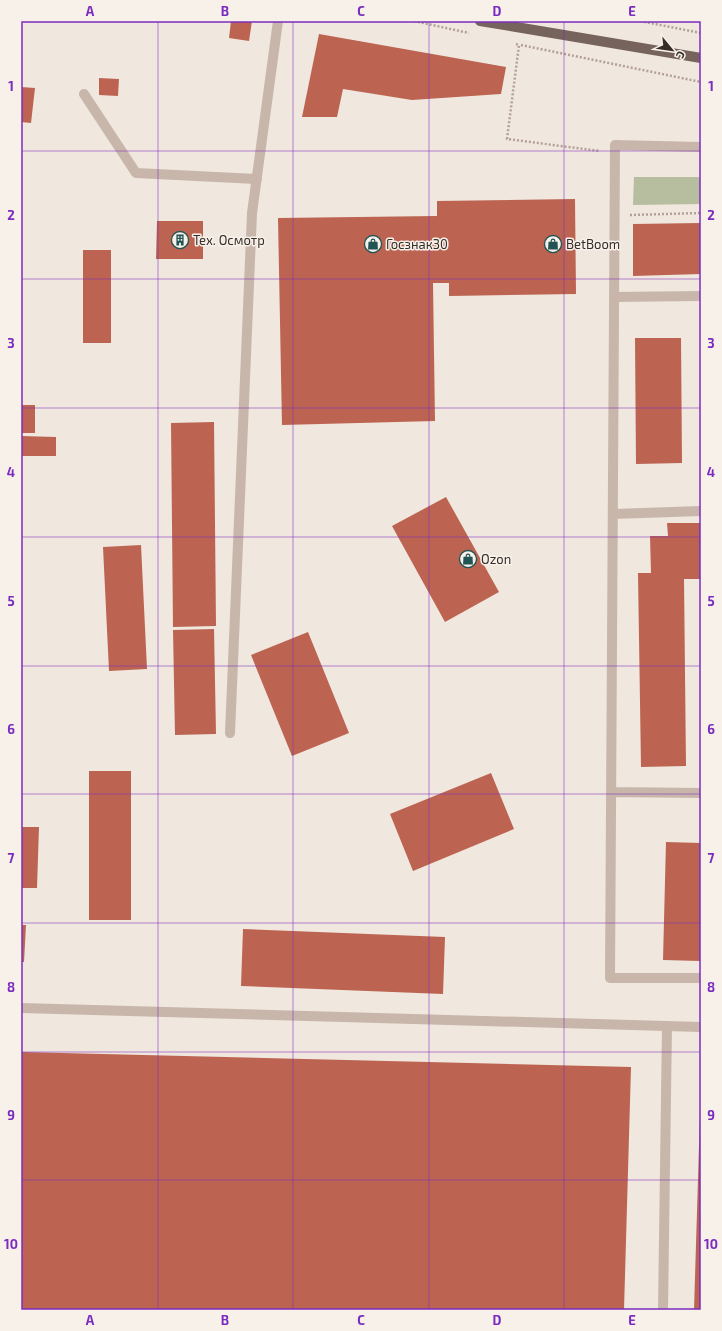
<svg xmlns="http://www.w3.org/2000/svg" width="722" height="1331" font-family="'Exo 2',sans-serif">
  <rect width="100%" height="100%" fill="#f0e7de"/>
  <!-- green -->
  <path fill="#b6be9f" d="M634 177H701V204L633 205Z"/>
  <!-- building -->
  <path fill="#bc6451" d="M231 21H252L249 41 229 38Z
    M319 34 506 67 501 94 412 100 343 89 337 117H302Z
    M99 78 119 79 118 96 99 95Z
    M21 87 35 88 31 123 21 122Z
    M575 199 576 294 449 296V283H433L435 421 282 425 278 218 437 216V201Z
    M157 221H203V259H156Z
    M701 223V274L633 276V224Z
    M83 250H111V343H83Z
    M635 338H681L682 463 636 464Z
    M21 405H35V433H21Z
    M214 422 216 626 173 627 171 423Z
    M21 436 56 437V456H21Z
    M446 497 499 592 445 622 392 526Z
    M667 523H701V579H684L686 766 641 767 638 573H651L650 536H668Z
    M141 545 147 669 109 671 103 547Z
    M214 629 216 734 175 735 173 630Z
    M308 632 349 733 292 756 251 655Z
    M89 771H131V920H89Z
    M491 773 514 829 413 871 390 814Z
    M21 827H39L37 888H21Z
    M666 842 701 843 700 961 663 960Z
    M21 925H26L24 962H21Z
    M243 929 445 937 443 994 241 986Z
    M21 1052 631 1067 624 1310H21Z
    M700 1113H701V1310H694Z"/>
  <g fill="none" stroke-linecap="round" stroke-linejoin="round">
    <!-- path -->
    <path stroke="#b3a095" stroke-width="2.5" stroke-dasharray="2 2" stroke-linecap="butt" d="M414 21 469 33
      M640 21 701 33
      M516 44 519 45 507 139 600 151
      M521 45 701 82
      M630 215 701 213"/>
    <!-- minor -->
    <path stroke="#c8b6ab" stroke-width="10" d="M84 94 136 173 257 179
      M701 147 615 145 610 978H701
      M614 297 701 296
      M613 514 701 511
      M230 733 252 213 278 21
      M611 792 701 793
      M21 1008 701 1027
      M663 1310 667 1026"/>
    <!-- major -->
    <path stroke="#76635c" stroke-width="10" d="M480 21 701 58"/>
  </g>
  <!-- grid -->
  <path fill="none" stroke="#7b2cbf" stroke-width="1" stroke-opacity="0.55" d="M158 21V1310M293 21V1310M429 21V1310M564 21V1310M21 151H701M21 279H701M21 408H701M21 537H701M21 666H701M21 794H701M21 923H701M21 1052H701M21 1180H701"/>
  <!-- icons -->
  <defs>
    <g id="building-ring" transform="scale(0.9)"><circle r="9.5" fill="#f8f1ea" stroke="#225454" stroke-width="1.5"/><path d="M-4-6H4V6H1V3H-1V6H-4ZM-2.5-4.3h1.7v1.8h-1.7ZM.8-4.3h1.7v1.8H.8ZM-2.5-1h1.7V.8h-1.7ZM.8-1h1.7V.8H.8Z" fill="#225454"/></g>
    <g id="shop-ring" transform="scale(0.9)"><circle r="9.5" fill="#f8f1ea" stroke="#225454" stroke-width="1.5"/><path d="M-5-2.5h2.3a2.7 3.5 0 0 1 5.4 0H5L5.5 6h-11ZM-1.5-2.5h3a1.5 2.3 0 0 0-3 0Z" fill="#225454"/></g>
  </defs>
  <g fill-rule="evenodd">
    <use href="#building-ring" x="180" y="240"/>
    <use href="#shop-ring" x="373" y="244"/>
    <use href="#shop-ring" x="553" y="244"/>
    <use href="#shop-ring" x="468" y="559"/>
  </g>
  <g text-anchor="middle" stroke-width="3" stroke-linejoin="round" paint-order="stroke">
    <!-- poi labels -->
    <g font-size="13" fill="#362d29" stroke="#f8f1ea" text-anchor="start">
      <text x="193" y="245">Тех. Осмотр</text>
      <text x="386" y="249">Госзнак30</text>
      <text x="566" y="249">BetBoom</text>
      <text x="481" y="564">Ozon</text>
    </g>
  </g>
  <!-- border -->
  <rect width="722" height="1331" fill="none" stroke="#f8f1ea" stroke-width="44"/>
  <!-- north arrow -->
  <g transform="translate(672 50) rotate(119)" stroke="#f8f1ea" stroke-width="3" paint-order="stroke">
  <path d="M0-3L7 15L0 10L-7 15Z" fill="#362d29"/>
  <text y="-6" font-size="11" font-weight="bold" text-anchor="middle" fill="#362d29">С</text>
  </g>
  <rect x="22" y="22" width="678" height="1287" fill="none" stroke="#7b2cbf" stroke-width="1.5"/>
  <g font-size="13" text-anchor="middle" font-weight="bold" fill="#7b2cbf">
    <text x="90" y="16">A</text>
    <text x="225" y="16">B</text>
    <text x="361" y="16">C</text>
    <text x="497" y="16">D</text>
    <text x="632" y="16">E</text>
    <text x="11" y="91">1</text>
    <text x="711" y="91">1</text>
    <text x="11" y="220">2</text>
    <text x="711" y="220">2</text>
    <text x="11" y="348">3</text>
    <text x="711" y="348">3</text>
    <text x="11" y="477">4</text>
    <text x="711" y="477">4</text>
    <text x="11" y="606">5</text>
    <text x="711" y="606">5</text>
    <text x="11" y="734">6</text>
    <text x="711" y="734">6</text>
    <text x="11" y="863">7</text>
    <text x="711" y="863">7</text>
    <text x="11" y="992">8</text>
    <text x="711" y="992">8</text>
    <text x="11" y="1120">9</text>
    <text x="711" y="1120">9</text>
    <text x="11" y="1249">10</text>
    <text x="711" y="1249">10</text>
    <text x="90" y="1325">A</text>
    <text x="225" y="1325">B</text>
    <text x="361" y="1325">C</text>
    <text x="497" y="1325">D</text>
    <text x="632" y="1325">E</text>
  </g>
</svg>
